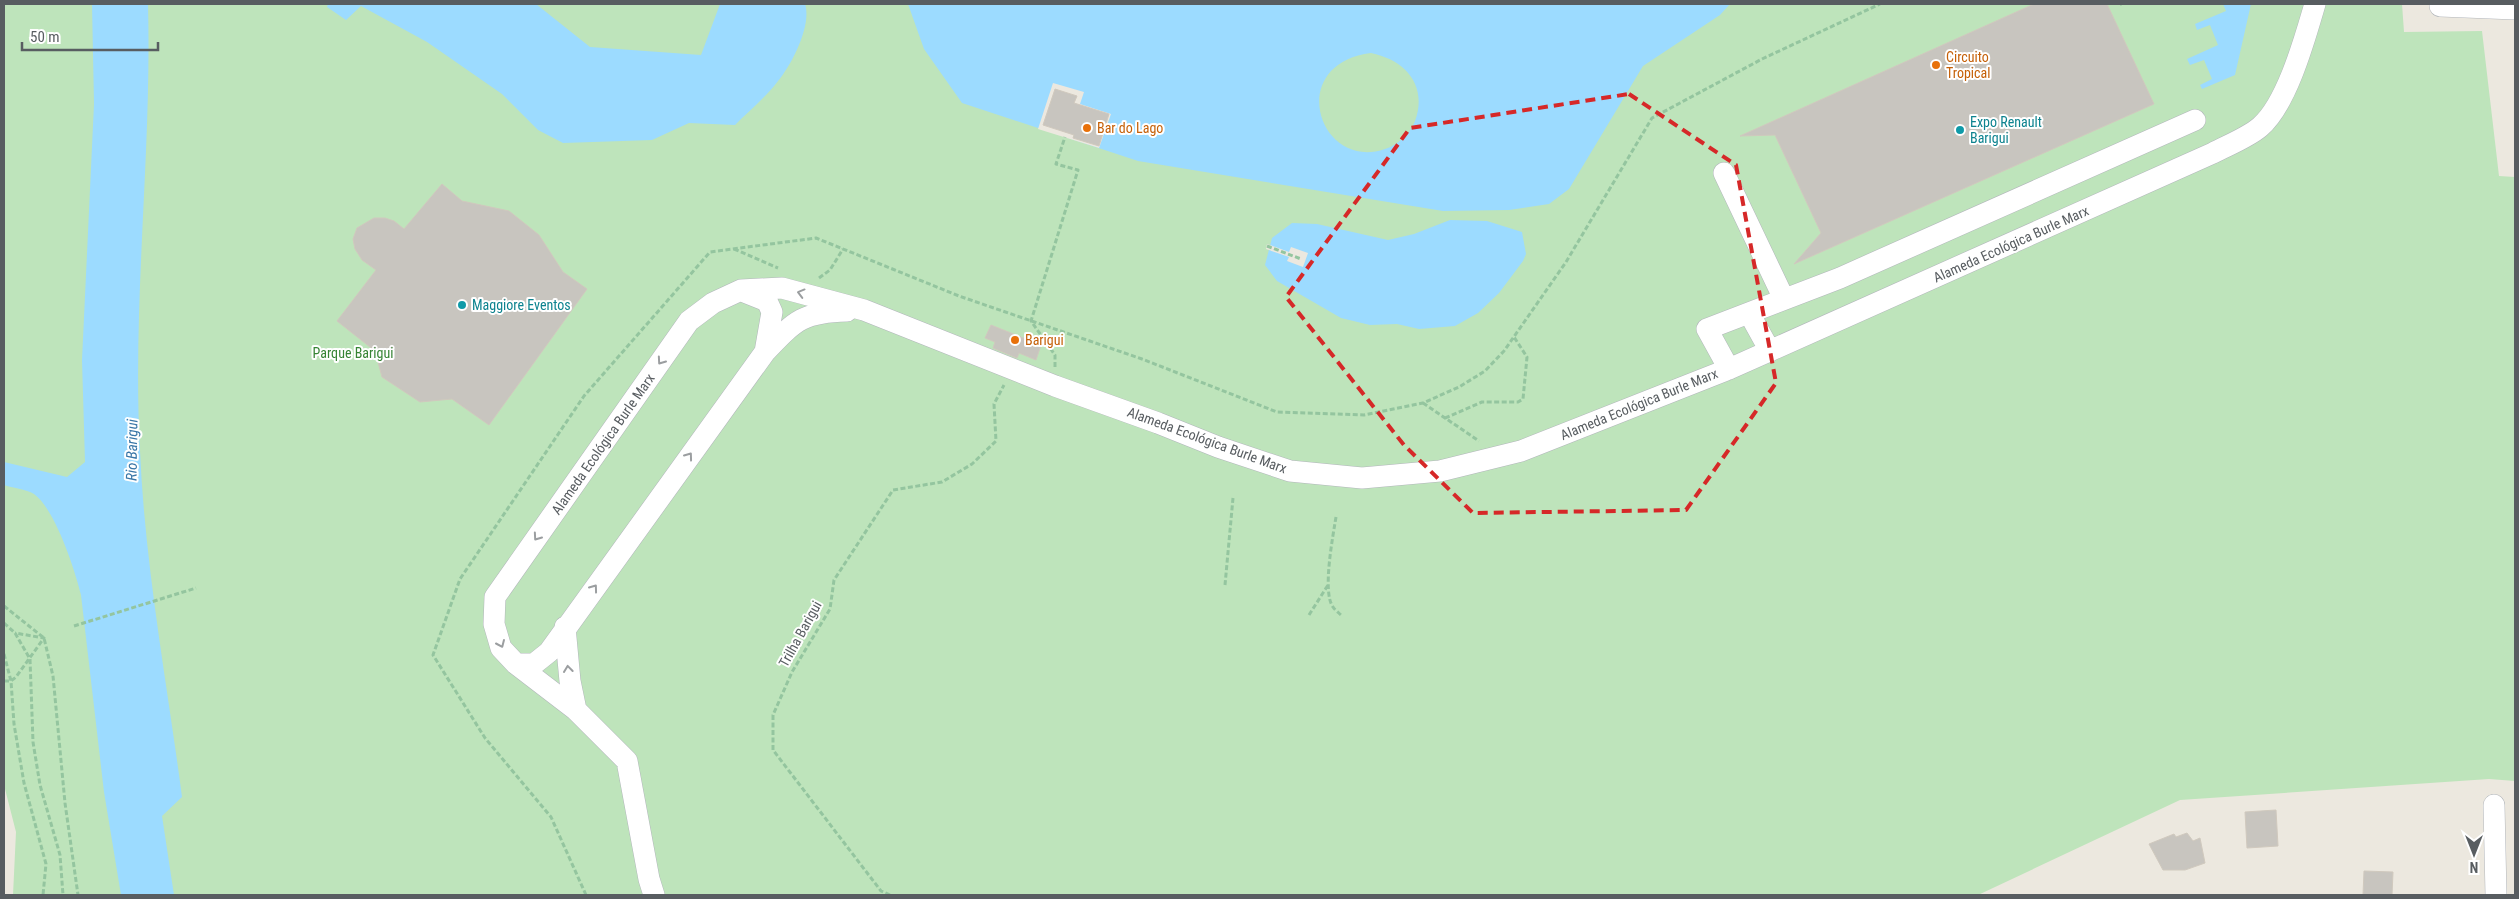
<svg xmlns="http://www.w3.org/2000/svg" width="2519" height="899" font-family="'Roboto Condensed',sans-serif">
  <rect width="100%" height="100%" fill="#ece8df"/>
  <!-- green -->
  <path fill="#bee4bb" d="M4 4H2402L2404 32 2482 31 2499 176 2515 177V781L2489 779 2180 800 1978 895H13L16 832 4 785Z"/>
  <!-- water -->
  <path fill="#9cdbff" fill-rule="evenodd" d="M92 4H148C152 153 132 302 140 451 145 567 167 682 182 797L162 816 174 895H121L104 792 81 595C75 570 55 509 34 494 26 489 12 488 4 485V462L67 477 85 462 82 360 94 104Z
    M328 4H536L590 47 701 55 720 4H805C812 25 792 64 778 81 766 97 749 111 735 125L689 123 652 140 563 143 538 130 502 94 427 42 361 6 346 20 327 7Z
    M908 4H1730L1720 15 1643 66 1569 189 1549 204 1509 210 1443 211 1138 161 962 103 924 49ZM1371 53C1405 60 1428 85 1415 121 1410 134 1398 145 1385 149 1319 172 1284 64 1371 53Z
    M2223 4H2251L2235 75 2202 89 2200 85 2212 79 2204 60 2190 65 2187 59 2218 45 2210 25 2197 30 2195 24 2226 11Z
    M1450 220 1487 221 1522 232 1526 254 1523 261 1499 293 1478 313 1455 326 1419 329 1397 324 1370 325 1341 318 1277 281 1265 265 1272 238 1292 223 1317 224 1388 240 1414 234Z"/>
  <!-- pier -->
  <path fill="#ece8df" d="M1053 83 1084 92 1080 104 1111 114 1099 148 1038 129Z
    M1267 244 1289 252 1291 247 1308 253 1303 267 1287 261 1289 257 1266 249Z"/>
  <!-- building -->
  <path fill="#c8c5bf" stroke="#d0c9be" d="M2034 4H2107L2154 104 1794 264 1821 233 1775 135 1740 136Z
    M1055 89 1077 96 1074 103 1109 114 1099 146 1073 138 1074 135 1043 125Z
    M442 184 462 201 509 211 539 235 563 272 587 289 489 425 452 399 420 402 382 377 375 351 337 321 376 270 362 260 355 249 353 239 357 228 374 218H385L394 221 404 229Z
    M991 325 1041 345 1036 360 1019 353 1017 358 993 348 995 342 985 338Z
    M2276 810 2278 846 2247 848 2245 812Z
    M2187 833 2193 841 2200 838 2205 863 2185 870H2163L2149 844 2174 834 2176 837Z
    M2364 871 2393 872 2392 895H2363Z"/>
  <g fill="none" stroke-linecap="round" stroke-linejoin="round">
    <!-- minor casing -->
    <g stroke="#b2b6bb" stroke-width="22">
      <path id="minor" d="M2440 6 2515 9
        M1724 173 1784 299
        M742 291 767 301 772 312 765 352
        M1749 313 1770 351
        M1729 369 1707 329 1840 278 2195 120
        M565 627 570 681 576 710
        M516 664H534L549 652 765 352C795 321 802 312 847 311
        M2494 805 2496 895
        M654 895 649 879 627 761 576 710 516 664 501 648 494 624 495 597 689 321 713 303 741 290 782 288 864 310 1055 386 1158 423 1218 447 1290 471 1362 478 1440 471 1521 451 1729 369 2213 153C2228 145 2247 138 2260 127 2287 104 2305 38 2315 4"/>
    </g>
    <!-- path -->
    <path stroke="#94c59f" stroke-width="3" stroke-dasharray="5 2.5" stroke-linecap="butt" d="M2121 4 2122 5
      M1267 246 1301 259
      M734 249 778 268
      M819 278 830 270 843 249
      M1055 367V355L1031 321 1078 170 1056 164 1065 137
      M1423 403 1479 441
      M1445 418 1482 402H1518L1523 399 1527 357 1514 337
      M1336 517C1333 536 1322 592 1333 607 1335 610 1339 613 1342 616
      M1225 585 1233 498
      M4 606 44 638 53 676 65 803 78 895
      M1309 615 1328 585
      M4 623 15 633 30 659 33 742 40 785 60 855 63 895
      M74 626 196 588
      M4 654 11 681 14 724 24 783 46 864 43 895
      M4 681H11L16 677 44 638 15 633
      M586 895 551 817 485 738 433 655 460 579 584 396 710 252 816 238 959 296 1142 359 1277 412 1364 415 1423 403 1459 387 1485 371 1504 351 1566 262 1652 118 1762 59 1880 4
      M890 895 881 891 773 750V715L792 672 830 609 834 580 893 490 942 482 972 464 996 441 994 404 1004 385"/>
    <!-- minor -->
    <use href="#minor" stroke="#fff" stroke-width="21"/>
  </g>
  <!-- one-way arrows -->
  <defs><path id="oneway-chevron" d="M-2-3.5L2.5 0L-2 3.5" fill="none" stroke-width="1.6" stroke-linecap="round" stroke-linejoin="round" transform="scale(1.25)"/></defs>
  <g stroke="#9b9ea0">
    <use href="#oneway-chevron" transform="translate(801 293) rotate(-165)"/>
    <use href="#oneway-chevron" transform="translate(661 361) rotate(125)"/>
    <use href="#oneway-chevron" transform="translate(689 456) rotate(-54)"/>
    <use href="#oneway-chevron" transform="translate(537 537) rotate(125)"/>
    <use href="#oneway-chevron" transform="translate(594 588) rotate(-54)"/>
    <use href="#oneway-chevron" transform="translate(501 644) rotate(66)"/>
    <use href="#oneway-chevron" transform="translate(568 669) rotate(-97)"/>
  </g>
  <!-- marked area -->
  <path fill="none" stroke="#d62828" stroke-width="4" stroke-dasharray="10 6" stroke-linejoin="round" d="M1629 94 1736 165 1776 383 1686 510 1473 513 1404 445 1286 297 1410 128Z"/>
  <!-- markers -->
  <g fill="#e8710a" stroke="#fff" stroke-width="2">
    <circle cx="1936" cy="65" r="5"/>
    <circle cx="1087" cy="128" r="5"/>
    <circle cx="1015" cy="340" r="5"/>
  </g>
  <g fill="#0f9aa8" stroke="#fff" stroke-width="2">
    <circle cx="1960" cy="130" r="5"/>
    <circle cx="462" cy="305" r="5"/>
  </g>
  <g text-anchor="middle" stroke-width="4" stroke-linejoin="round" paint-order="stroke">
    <!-- food labels -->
    <g font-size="14" fill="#c56008" stroke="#fff" text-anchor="start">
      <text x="1946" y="62">Circuito<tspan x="1946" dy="16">Tropical</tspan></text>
      <text x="1097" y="133">Bar do Lago</text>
      <text x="1025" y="345">Barigui</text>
    </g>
    <!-- culture labels -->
    <g font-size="14" fill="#0d838f" stroke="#fff" text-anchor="start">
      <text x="1970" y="127">Expo Renault<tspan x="1970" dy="16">Barigui</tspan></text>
      <text x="472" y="310">Maggiore Eventos</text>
    </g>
    <!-- street labels -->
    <g font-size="14" fill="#585d61" stroke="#fff">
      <text transform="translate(2011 244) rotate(-24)" y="5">Alameda Ecológica Burle Marx</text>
      <text transform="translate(1639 404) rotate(-22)" y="5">Alameda Ecológica Burle Marx</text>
      <text transform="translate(1207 440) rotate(20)" y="5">Alameda Ecológica Burle Marx</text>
      <text transform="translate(603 444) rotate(-55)" y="5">Alameda Ecológica Burle Marx</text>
      <text transform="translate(800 634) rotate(-61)" y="5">Trilha Barigui</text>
    </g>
    <!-- park labels -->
    <g font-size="14" fill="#368434" stroke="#fff">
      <text x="353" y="358">Parque Barigui</text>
    </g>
    <!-- water labels -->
    <g font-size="15" font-style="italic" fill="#3976a7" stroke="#fff">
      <text transform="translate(132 450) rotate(-89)" y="5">Rio Barigui</text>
    </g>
  </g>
  <!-- border -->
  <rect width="2519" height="899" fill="none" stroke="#585d61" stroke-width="10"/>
  <!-- north arrow -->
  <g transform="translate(2474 854) rotate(180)" stroke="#ffffff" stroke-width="4" paint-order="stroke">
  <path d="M0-4L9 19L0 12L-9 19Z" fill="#585d61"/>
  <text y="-8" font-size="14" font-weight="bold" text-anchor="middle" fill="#585d61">N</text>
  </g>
  <!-- scale -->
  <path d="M22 42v8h136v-8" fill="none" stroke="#585d61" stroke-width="2.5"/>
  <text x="30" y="42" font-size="15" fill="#585d61" stroke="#ffffff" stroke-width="4" paint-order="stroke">50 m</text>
</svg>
